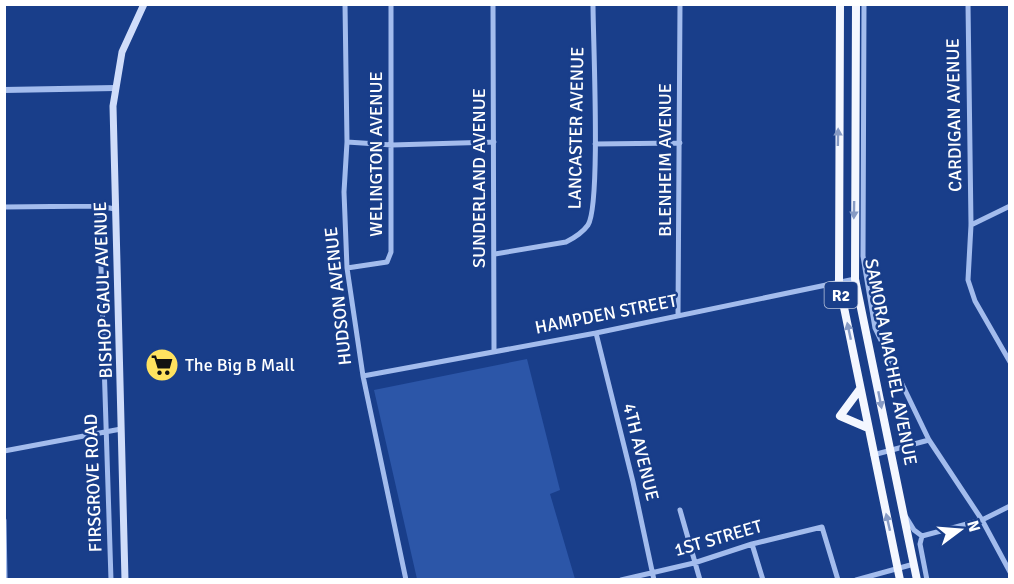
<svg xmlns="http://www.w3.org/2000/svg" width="1014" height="584" font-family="Signika,sans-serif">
  <rect width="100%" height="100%" fill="#193e8a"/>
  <!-- green -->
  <path fill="#2c56a8" d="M527 359 560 490 550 494 575 579H417L374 390Z"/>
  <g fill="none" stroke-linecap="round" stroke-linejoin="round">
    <!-- minor -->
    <path stroke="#a3bced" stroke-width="5" d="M345 4 347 142 344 192 347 268 363 376 406 580
      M493 4 494 351
      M864 4 863 256 875 328 929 440 982 520 1010 572
      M968 4 971 225 968 280 975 301 1010 362
      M347 142 392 145 494 142
      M595 144 680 143
      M99 206 111 580
      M4 207 99 206 115 209
      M971 225 1010 206
      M495 254 566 242C574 238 583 232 588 225 601 204 593 40 593 4
      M347 268 387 262 391 252V4
      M678 316 680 4
      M596 333 633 482 654 580
      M363 376 596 333 855 279
      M4 451 121 429
      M873 455 929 440
      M680 510 700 580
      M906 517 914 530 922 536
      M4 520 5 580
      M752 544 763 580
      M621 580 694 563 752 544 822 527 838 580
      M856 580 914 564
      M927 580 920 544 922 536 982 520 1010 506"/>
    <!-- tertiary -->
    <path stroke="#a3bced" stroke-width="6" d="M4 90 115 88"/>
    <!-- secondary -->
    <path stroke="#d0ddfa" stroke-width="7" d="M125 580 113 106 122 52 144 4"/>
    <!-- trunk -->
    <path stroke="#f4f7ff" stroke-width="8" d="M840 4 839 283 900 580
      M856 4 855 279 917 580
      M860 389 840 416 868 428"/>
  </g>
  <!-- one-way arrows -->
  <defs><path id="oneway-solid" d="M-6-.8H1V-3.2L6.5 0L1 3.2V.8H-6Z" transform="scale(1.5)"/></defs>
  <g fill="#869ac4">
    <use href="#oneway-solid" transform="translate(838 137) rotate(-89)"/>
    <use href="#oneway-solid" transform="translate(854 210) rotate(91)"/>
    <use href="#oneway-solid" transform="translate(849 331) rotate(-102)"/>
    <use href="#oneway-solid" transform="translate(880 400) rotate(79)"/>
    <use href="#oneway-solid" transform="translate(888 522) rotate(-103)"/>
  </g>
  <!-- icons -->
  <defs>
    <g id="supermarket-disc" transform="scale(1.725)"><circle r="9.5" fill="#ffe25f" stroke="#193e8a"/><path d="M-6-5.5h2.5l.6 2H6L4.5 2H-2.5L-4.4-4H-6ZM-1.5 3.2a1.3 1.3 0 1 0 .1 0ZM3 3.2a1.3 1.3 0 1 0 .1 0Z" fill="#111"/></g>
  </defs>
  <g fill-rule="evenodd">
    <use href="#supermarket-disc" x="162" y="365"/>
  </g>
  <g text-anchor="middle" stroke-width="5" stroke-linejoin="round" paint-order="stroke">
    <!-- shield labels -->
    <rect fill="#193e8a" stroke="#bac5dc" stroke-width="1.5" x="824.5" y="282" width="33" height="26" rx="4.5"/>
    <g font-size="16" font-weight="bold" fill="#fff">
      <text x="841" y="301">R2</text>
    </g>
    <!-- street labels -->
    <g font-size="18" fill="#fff" stroke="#193e8a">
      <text transform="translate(954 115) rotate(-91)" y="6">CARDIGAN AVENUE</text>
      <text transform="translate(576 128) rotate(-89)" y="6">LANCASTER AVENUE</text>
      <text transform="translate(376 154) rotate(-90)" y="6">WELINGTON AVENUE</text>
      <text transform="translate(665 160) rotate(-90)" y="6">BLENHEIM AVENUE</text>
      <text transform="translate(479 178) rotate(-90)" y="6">SUNDERLAND AVENUE</text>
      <text transform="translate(103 290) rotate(-92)" y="6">BISHOP GAUL AVENUE</text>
      <text transform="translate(338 296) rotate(-96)" y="6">HUDSON AVENUE</text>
      <text transform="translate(606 314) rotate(-11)" y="6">HAMPDEN STREET</text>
      <text transform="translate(891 362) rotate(79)" y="6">SAMORA MACHEL AVENUE</text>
      <text transform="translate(641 452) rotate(76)" y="6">4TH AVENUE</text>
      <text transform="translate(93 483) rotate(-92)" y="6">FIRSGROVE ROAD</text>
      <text transform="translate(718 538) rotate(-16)" y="6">1ST STREET</text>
    </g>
    <!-- poi labels -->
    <g font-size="18" fill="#fff" stroke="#193e8a" text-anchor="start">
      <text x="185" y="371">The Big B Mall</text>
    </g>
  </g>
  <!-- border -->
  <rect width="1014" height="584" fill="none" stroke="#ffffff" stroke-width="12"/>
  <!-- north arrow -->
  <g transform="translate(960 530) rotate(74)" stroke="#193e8a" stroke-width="4.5" paint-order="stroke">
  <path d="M0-4.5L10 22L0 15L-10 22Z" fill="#ffffff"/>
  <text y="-9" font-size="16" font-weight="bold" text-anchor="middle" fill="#ffffff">N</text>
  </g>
</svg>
